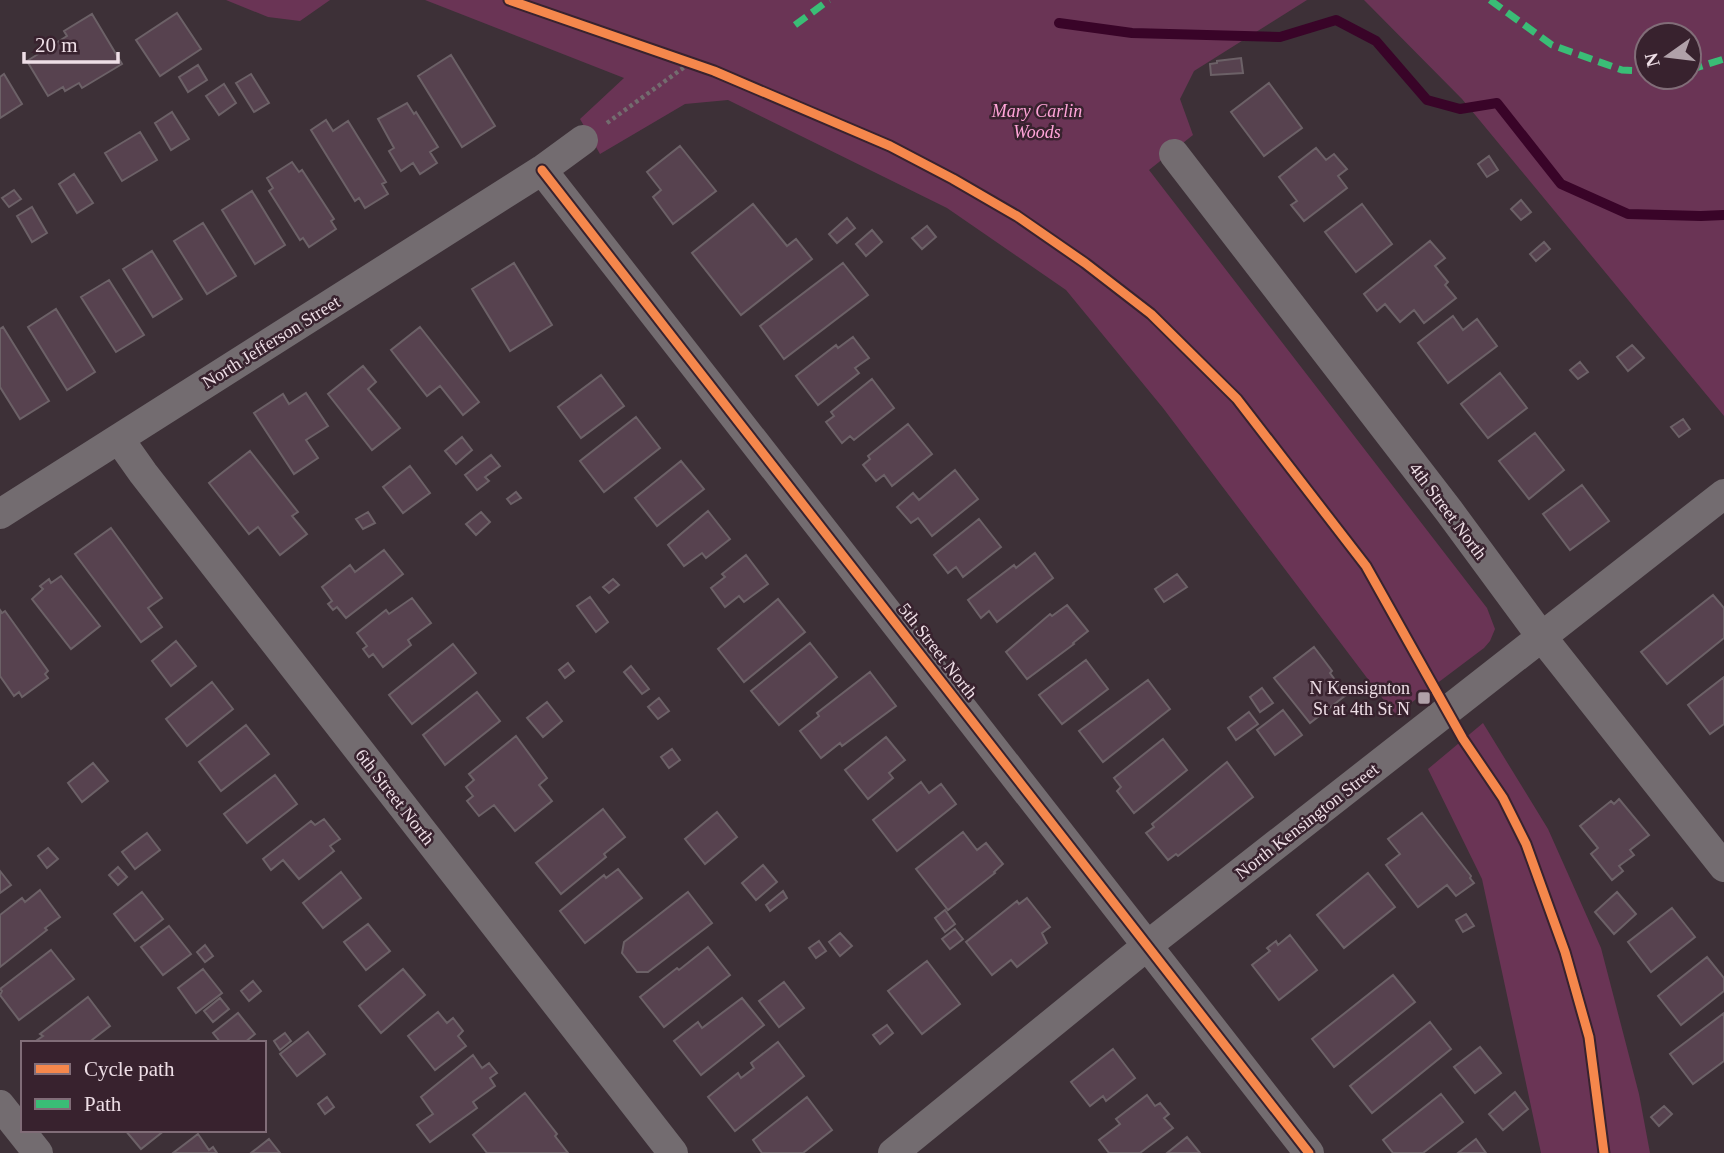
<svg xmlns="http://www.w3.org/2000/svg" width="1724" height="1153" font-family="Georgia,serif">
  <rect width="100%" height="100%" fill="#3d3037"/>
  <!-- green -->
  <path fill="#6a3455" fill-rule="evenodd" d="M226 0H330L300 21 268 17Z
    M425 0H1307L1194 71 1180 99 1193 135 1149 170 1487 608 1495 629 1490 641 1484 648 1395 715 1163 408 1066 290 947 208 728 100 685 104 600 154 580 119 624 78Z
    M1364 0H1724V416L1462 99ZM1689 35V77H1647V35Z
    M1483 723 1548 829 1601 948 1639 1094 1650 1153H1541L1482 879 1428 769Z"/>
  <g fill="none" stroke-linecap="round" stroke-linejoin="round">
    <!-- stream -->
    <path stroke="#390428" stroke-width="10" d="M1059 23 1132 33 1280 37 1336 20 1376 41 1427 100 1460 109 1497 103 1561 184 1628 214 1701 216 1724 215"/>
  </g>
  <!-- building -->
  <path fill="#57424f" stroke="#6c6167" stroke-width="2" d="M177 13 201 49 160 76 136 40Z
    M92 14 122 64 82 88 79 83 65 91 63 87 48 96 27 61 67 36 64 31Z
    M451 55 495 126 462 147 418 76Z
    M1241 58 1243 73 1211 75 1210 64 1217 63V61Z
    M198 65 207 80 188 92 179 77Z
    M4 74 22 104 0 118V77Z
    M251 74 269 103 254 112 236 83Z
    M1269 83 1302 128 1264 156 1231 112Z
    M224 84 236 103 219 115 206 96Z
    M407 103 414 114 416 112 438 147 430 152 437 163 420 174 413 163 401 171 389 151 394 148 378 119Z
    M172 112 189 139 171 150 155 123Z
    M326 120 333 131 348 121 386 182 382 184 388 194 365 208 359 198 355 201 311 130Z
    M140 132 157 160 122 181 105 153Z
    M680 146 716 191 673 224 653 197 661 190 647 172Z
    M1316 148 1326 160 1334 154 1347 169 1338 176 1347 188 1304 221 1291 205 1297 201 1279 177Z
    M1489 156 1498 170 1487 177 1478 164Z
    M292 162 299 172 302 170 334 219 331 221 336 229 309 247 303 238 300 240 269 191 273 188 267 178Z
    M74 174 93 203 77 213 59 184Z
    M14 190 21 199 9 207 2 198Z
    M252 191 285 245 255 264 222 210Z
    M1521 200 1531 212 1521 220 1511 209Z
    M753 204 787 246 796 239 812 259 741 315 692 253Z
    M1362 204 1392 244 1356 272 1325 232Z
    M32 207 47 233 32 242 17 216Z
    M847 218 855 228 837 243 829 234Z
    M203 223 236 276 207 294 174 241Z
    M927 226 936 237 922 249 912 238Z
    M872 230 882 242 866 256 856 244Z
    M1430 241 1445 258 1435 266 1448 282 1445 285 1456 298 1424 323 1414 310 1400 322 1385 304 1377 311 1364 294Z
    M1544 242 1550 249 1536 261 1530 254Z
    M152 251 182 299 153 317 123 269Z
    M514 263 552 325 510 351 472 289Z
    M843 263 868 295 784 359 760 326Z
    M109 280 144 335 116 352 81 297Z
    M56 309 95 372 67 390 28 327Z
    M1453 316 1463 330 1477 319 1497 346 1448 383 1418 343Z
    M3 327 49 401 20 419 0 387V329Z
    M420 327 479 402 463 415 440 386 427 396 391 350Z
    M853 337 869 358 855 368 859 373 818 405 796 376 836 345 838 348Z
    M1632 345 1644 358 1628 371 1617 357Z
    M1580 362 1588 372 1578 379 1570 370Z
    M363 366 376 382 368 389 400 428 372 450 328 394Z
    M1500 373 1527 408 1488 438 1461 404Z
    M601 375 624 406 581 438 558 407Z
    M872 379 894 408 854 440 850 436 842 443 826 422 834 416 831 412Z
    M306 393 328 426 306 440 318 458 294 474 254 413 283 394 289 404Z
    M636 417 660 448 604 492 580 461Z
    M1683 419 1690 429 1679 437 1671 427Z
    M908 424 932 454 892 486 884 475 876 481 863 465 870 459 868 456Z
    M1535 433 1564 470 1529 499 1499 461Z
    M462 437 472 450 456 464 445 451Z
    M250 451 298 512 292 516 307 534 280 555 258 527 249 534 209 483Z
    M491 455 500 466 485 477 489 481 477 490 465 475Z
    M681 461 704 489 657 526 635 498Z
    M410 466 430 493 403 513 383 487Z
    M955 470 978 499 932 536 918 518 911 523 897 507 913 493 919 500Z
    M1582 485 1609 521 1570 550 1543 514Z
    M516 492 521 498 511 504 507 499Z
    M708 511 730 539 706 558 702 553 684 566 668 545Z
    M368 512 375 523 363 529 356 519Z
    M481 512 490 522 476 535 466 524Z
    M979 519 1001 547 963 577 956 567 948 573 934 555Z
    M111 528 162 598 148 608 162 627 141 642 75 554Z
    M384 550 403 574 346 618 337 607 333 610 328 604 332 601 322 587 350 565 355 572Z
    M1035 553 1053 578 997 622 989 611 981 618 968 600 1014 565 1016 568Z
    M746 555 768 584 744 602 739 596 725 607 711 588 725 577 722 574Z
    M1177 574 1187 587 1164 602 1155 589Z
    M61 576 100 626 71 649 32 599 43 589 40 586 49 579 51 583Z
    M613 579 619 585 609 593 603 587Z
    M1713 595 1724 608V638L1667 684 1641 652Z
    M590 597 608 622 596 632 577 606Z
    M412 598 431 623 408 640 411 645 383 667 373 654 369 657 363 649 367 646 357 633 386 610 389 614Z
    M778 599 805 632 744 682 718 649Z
    M1067 605 1088 631 1073 643 1074 644 1027 679 1006 652 1050 614 1052 616Z
    M0 610 2 613 5 611 48 671 45 674 48 678 22 697 19 692 14 696 0 676Z
    M176 641 196 666 171 686 152 661Z
    M810 643 837 677 779 725 751 691Z
    M453 644 476 673 412 724 389 695Z
    M1314 647 1332 671 1330 673 1346 695 1310 723 1274 678Z
    M1086 660 1108 689 1062 724 1039 695Z
    M568 663 574 671 565 678 559 670Z
    M631 666 649 689 642 694 624 672Z
    M870 672 896 706 842 746 840 743 821 758 800 731 819 716 817 713Z
    M1724 677V724L1710 734 1688 705Z
    M1148 680 1170 709 1103 762 1079 731Z
    M212 682 233 709 187 746 166 719Z
    M1262 688 1273 703 1260 712 1250 697Z
    M477 692 500 721 445 765 423 735Z
    M659 698 669 711 658 719 648 707Z
    M547 702 562 721 543 737 527 718Z
    M1283 710 1302 735 1275 755 1257 730Z
    M1249 712 1258 724 1236 740 1228 728Z
    M246 725 269 754 221 791 199 762Z
    M516 736 547 778 539 785 552 801 515 831 494 805 479 816 467 801 473 796 466 787 474 780 469 774Z
    M886 737 905 760 889 773 893 778 868 799 845 770Z
    M1163 739 1187 770 1134 813 1117 791 1121 787 1114 778Z
    M672 749 680 760 669 768 661 757Z
    M1227 762 1253 797 1178 856 1176 854 1168 860 1146 833 1154 827 1152 824Z
    M93 763 108 781 82 802 68 783Z
    M275 775 297 804 247 843 224 814Z
    M921 782 929 793 941 784 956 804 897 851 873 820Z
    M1619 799 1649 835 1630 850 1634 855 1619 866 1623 871 1612 880 1591 854 1598 848 1580 826 1611 801 1614 804Z
    M603 809 625 837 604 854 606 857 561 894 536 863Z
    M717 812 737 837 705 864 685 839Z
    M1422 813 1471 876 1470 878 1474 883 1456 896 1447 885 1418 907 1386 865 1400 854 1388 839Z
    M324 819 340 839 330 846 334 851 299 879 283 860 271 870 263 859 311 821 315 825Z
    M963 832 977 850 986 843 1003 864 994 872 995 873 948 910 916 869Z
    M147 833 160 850 135 869 122 852Z
    M48 848 58 859 47 868 38 856Z
    M763 865 777 882 756 900 742 883Z
    M118 867 127 877 118 885 109 875Z
    M618 869 642 898 585 943 560 911 604 875 606 878Z
    M0 871 11 885 0 893Z
    M341 872 361 898 323 928 303 903Z
    M1368 873 1395 907 1344 948 1317 915Z
    M40 890 60 917 45 928 47 930 0 967V915L22 898 25 902Z
    M783 891 787 898 770 911 766 905Z
    M142 892 163 919 135 941 114 914Z
    M688 892 712 923 648 972H637L622 953 624 942Z
    M1617 892 1636 914 1614 934 1595 912Z
    M1027 898 1050 927 1042 933 1047 943 1017 967 1011 960 992 975 966 942 1017 901 1019 904Z
    M1672 908 1695 937 1651 972 1628 942Z
    M945 910 955 924 945 932 935 918Z
    M1466 914 1474 926 1463 932 1456 920Z
    M368 924 390 951 366 970 344 942Z
    M169 926 191 954 163 975 141 947Z
    M955 929 963 939 950 949 942 939Z
    M840 933 852 946 840 956 829 942Z
    M1290 935 1317 970 1279 1000 1252 965 1270 951 1267 948 1276 941 1278 945Z
    M819 941 826 951 816 958 809 948Z
    M205 945 213 956 205 962 197 952Z
    M708 947 730 975 664 1027 640 997 677 968 679 970Z
    M51 950 74 979 19 1020 0 995 2 991 0 989Z
    M1707 957 1724 978V991L1681 1025 1658 996Z
    M927 961 960 1004 922 1034 888 991Z
    M203 969 222 993 196 1013 178 988Z
    M403 969 425 995 381 1033 359 1006Z
    M1393 975 1415 1002 1334 1067 1312 1039Z
    M253 981 261 991 249 1001 241 991Z
    M784 982 804 1008 779 1027 759 1001Z
    M88 997 110 1026 88 1043H38L36 1041 43 1036 40 1034Z
    M220 998 229 1009 213 1022 204 1011Z
    M742 998 764 1025 701 1075 674 1041 698 1022 702 1028Z
    M438 1012 447 1023 453 1018 463 1031 458 1036 466 1046 435 1070 408 1036Z
    M238 1013 255 1034 244 1043H221L213 1033Z
    M1724 1013V1061L1693 1084 1670 1054Z
    M1430 1022 1451 1049 1372 1113 1350 1086Z
    M887 1025 893 1033 880 1044 873 1035Z
    M308 1032 325 1054 297 1076 280 1054Z
    M285 1033 291 1041 280 1050 274 1041Z
    M778 1042 804 1076 735 1131 708 1097 738 1073 741 1078 754 1068 751 1063Z
    M1480 1047 1501 1073 1475 1093 1454 1067Z
    M1113 1049 1135 1078 1106 1101 1103 1096 1090 1106 1071 1082Z
    M473 1055 482 1068 489 1063 497 1073 490 1078 495 1086 473 1102 477 1108 430 1142 417 1125 433 1114 421 1097Z
    M1515 1092 1528 1109 1503 1130 1489 1114Z
    M525 1093 557 1134 555 1136 568 1153H487L473 1135Z
    M1441 1094 1463 1122 1423 1153H1393L1383 1140Z
    M1147 1095 1155 1106 1160 1103 1169 1114 1164 1118 1173 1128 1140 1153H1109L1099 1140 1120 1124 1116 1119Z
    M327 1097 334 1107 325 1114 318 1104Z
    M807 1097 832 1130 803 1153H762L753 1140Z
    M1664 1106 1672 1114 1659 1126 1651 1117Z
    M125 1130H165L141 1149Z
    M198 1134 209 1150 213 1147 217 1153H173Z
    M1187 1137 1200 1153H1167Z
    M269 1139 280 1153H251Z
    M1476 1139 1486 1153H1458Z"/>
  <g fill="none" stroke-linecap="round" stroke-linejoin="round">
    <!-- path -->
    <path stroke="#736c6f" stroke-width="4.5" stroke-dasharray="3.5 3.5" stroke-linecap="butt" d="M607 123 690 63"/>
    <!-- street -->
    <path stroke="#736c70" stroke-width="30" d="M1174 154 1449 511 1541 636 1724 867
      M542 170 1309 1153
      M119 439 143 473 673 1153
      M0 514 542 170 583 140
      M0 1105 38 1153
      M893 1153 1148 945 1724 494"/>
    <!-- quiet -->
    <path stroke="#3abd76" stroke-width="7" stroke-dasharray="14 7" stroke-linecap="butt" d="M1490 0 1552 45 1622 70 1647 71
      M795 25 829 0
      M1689 70 1724 59"/>
    <!-- cycleway casing -->
    <g stroke="#38222e" stroke-width="13">
      <path id="cycleway" d="M509 0 714 71 890 146 953 179 1017 216 1085 263 1151 314 1237 399 1366 566 1463 739 1503 798 1526 844 1565 952 1589 1037 1604 1153
        M542 170 1309 1153"/>
    </g>
    <!-- cycleway -->
    <use href="#cycleway" stroke="#f5874c" stroke-width="9"/>
  </g>
  <!-- markers -->
  <rect fill="#b0a1a9" stroke="#38222e" stroke-width="2.5" x="1417" y="691" width="14" height="14" rx="3.5"/>
  <g text-anchor="middle" stroke-width="5" stroke-linejoin="round" paint-order="stroke">
    <!-- park labels -->
    <g font-size="18" font-style="italic" fill="#ffa4d8" stroke="#38222e">
      <text x="1037" y="117">Mary Carlin<tspan x="1037" dy="21">Woods</tspan></text>
    </g>
    <!-- street labels -->
    <g font-size="18" fill="#eedee6" stroke="#38222e">
      <text transform="translate(271 342) rotate(-32)" y="6">North Jefferson Street</text>
      <text transform="translate(1448 511) rotate(53)" y="6">4th Street North</text>
      <text transform="translate(938 651) rotate(52)" y="6">5th Street North</text>
      <text transform="translate(395 797) rotate(52)" y="6">6th Street North</text>
      <text transform="translate(1307 821) rotate(-38)" y="6">North Kensington Street</text>
    </g>
    <!-- poi labels -->
    <g font-size="18" fill="#eedee6" stroke="#38222e" text-anchor="end">
      <text x="1410" y="694">N Kensignton<tspan x="1410" dy="21">St at 4th St N</tspan></text>
    </g>
  </g>
  <!-- legend -->
  <rect x="21" y="1041" width="245" height="91" fill="#38222e" stroke="#816d78" stroke-width="2"/>
  <rect x="35" y="1064" width="35" height="10" fill="#f5874c" stroke="#816d78" stroke-width="2"/>
  <text x="84" y="1076" font-size="21" fill="#eedee6">Cycle path</text>
  <rect x="35" y="1099" width="35" height="10" fill="#3abd76" stroke="#816d78" stroke-width="2"/>
  <text x="84" y="1111" font-size="21" fill="#eedee6">Path</text>
  <!-- north arrow -->
  <g transform="translate(1668 56) rotate(256)"><circle r="33" fill="#38222e" stroke="#816d78" stroke-width="2"/>
  <path d="M0-5L12 26L0 18L-12 26Z" fill="#b0a1a9"/>
  <text y="-10" font-size="19" font-weight="bold" text-anchor="middle" fill="#eedee6">N</text>
  </g>
  <!-- scale -->
  <path d="M24 52v10h94v-10" fill="none" stroke="#eedee6" stroke-width="3.5"/>
  <text x="35" y="52" font-size="21" fill="#eedee6" stroke="#38222e" stroke-width="5" paint-order="stroke">20 m</text>
</svg>
